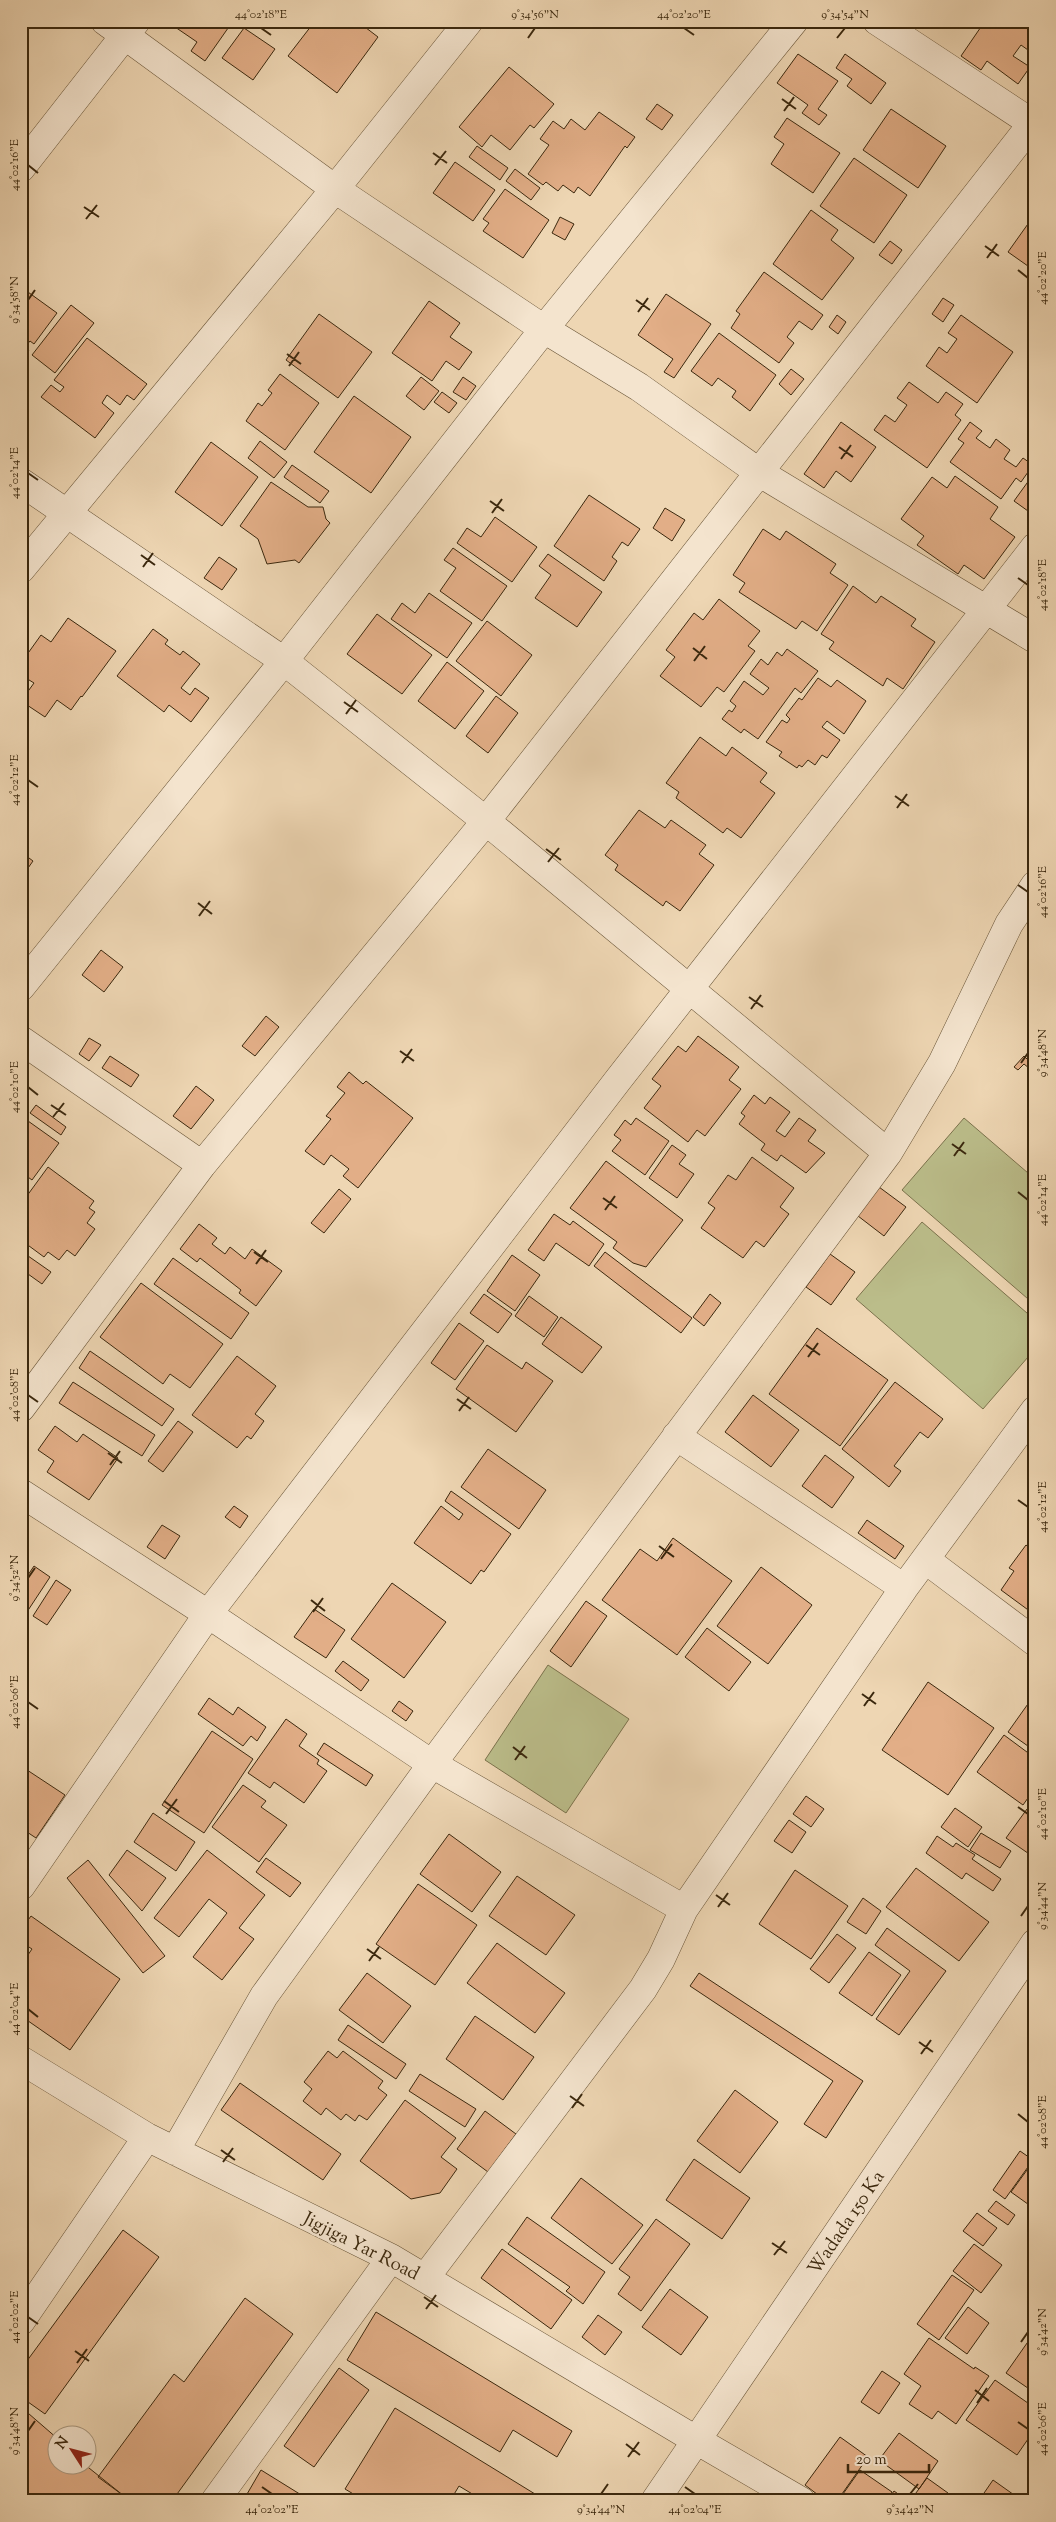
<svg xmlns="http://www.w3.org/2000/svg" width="1056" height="2522" font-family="'Sorts Mill Goudy',serif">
  <rect width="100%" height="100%" fill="#eed6b3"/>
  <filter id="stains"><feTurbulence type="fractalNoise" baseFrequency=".004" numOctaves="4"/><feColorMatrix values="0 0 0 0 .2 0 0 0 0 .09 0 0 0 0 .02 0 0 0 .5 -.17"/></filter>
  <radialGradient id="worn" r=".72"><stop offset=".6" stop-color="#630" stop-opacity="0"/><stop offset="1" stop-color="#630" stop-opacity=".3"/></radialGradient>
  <!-- green -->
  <path fill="#bbbd8a" stroke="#7b724c" d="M964 1118 1035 1179V1305L902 1190Z
    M922 1222 1035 1320V1349L983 1409 856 1299Z
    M548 1665 629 1719 566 1813 485 1760Z"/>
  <!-- building -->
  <path fill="#e2ae87" stroke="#3b280e" d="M179 21H233L205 61 191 51 197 42 175 27Z
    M315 21H357L378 37 337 93 288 56Z
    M985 21H1023L1035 29V55L1021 45 1013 56 1030 67 1018 84 987 61 981 70 961 56Z
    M244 28 275 49 253 80 222 58Z
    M798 54 838 81 818 109 827 115 819 125 802 113 808 105 777 83Z
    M845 54 886 83 871 104 847 86 852 79 836 68Z
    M509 67 554 104 534 128 530 125 510 150 491 135 482 147 459 127Z
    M657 104 673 115 662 130 646 119Z
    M891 109 946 146 918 188 863 150Z
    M599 112 635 137 627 148 625 146 590 196 578 187 574 193 563 185 558 191 546 182 543 185 528 174 549 145 540 139 553 121 564 129 571 119 585 130Z
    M787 118 840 153 813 193 771 164 784 144 774 137Z
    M477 146 508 168 500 180 469 157Z
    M854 158 907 195 874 243 820 206Z
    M455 162 495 190 473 221 433 193Z
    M515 169 540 188 531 200 506 181Z
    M505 189 549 220 523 258 483 231 489 223 483 219Z
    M811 210 838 230 831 240 854 258 822 300 773 264Z
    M1035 214V271L1008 252Z
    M560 217 574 224 565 240 552 233Z
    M890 241 902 250 892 264 879 255Z
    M764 272 823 315 812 330 799 321 787 337 794 343 779 363 731 328 740 314 736 311Z
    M21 287 57 313 34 344 30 341 25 347 29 350 21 360Z
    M666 294 711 324 674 378 664 372 673 359 638 335Z
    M943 298 954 305 943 322 932 314Z
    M429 301 460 323 450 337 472 352 459 370 446 361 432 381 392 353Z
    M71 305 94 323 55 373 32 355Z
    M319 314 372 352 338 398 286 360Z
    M837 315 846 322 838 334 829 327Z
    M961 315 1013 352 977 403 926 366 939 347 947 353 957 339 948 333Z
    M719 333 776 375 750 411 732 397 736 391 718 378 712 386 691 371Z
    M87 338 147 384 134 400 127 395 120 405 107 395 102 403 114 413 95 438 41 397 51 385 60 392 64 387 54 380Z
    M791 369 804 379 791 395 779 384Z
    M280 374 319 403 285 450 246 421 258 403 262 406 272 393 268 390Z
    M421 377 439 391 424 410 406 396Z
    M463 377 476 386 466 400 453 392Z
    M909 382 938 403 946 392 963 404 955 415 961 420 927 468 874 430 885 415 895 422 907 405 897 398Z
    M442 392 457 403 449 413 434 402Z
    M354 396 411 437 371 493 314 452Z
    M841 422 876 447 851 482 836 471 824 488 804 474Z
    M970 422 982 431 976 438 990 448 996 439 1010 450 1004 459 1016 467 1023 458 1033 465 1021 482 1016 478 1001 499 950 462 964 443 958 439Z
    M260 441 287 462 274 478 248 458Z
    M211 442 258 477 222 526 175 492Z
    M292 465 329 491 320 503 284 477Z
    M1035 472V516L1014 501Z
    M955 476 998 507 990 519 1015 537 984 579 964 565 958 574 917 545 924 536 901 519 932 477 947 488Z
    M271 482 308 507H323L326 519 330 523 299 563 295 560 267 564 258 539 240 526Z
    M589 495 640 529 628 546 622 542 612 557 617 561 604 581 554 546Z
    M665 508 685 520 672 541 653 528Z
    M495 517 537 547 512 582 457 543 467 528 481 537Z
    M763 529 780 540 786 531 836 564 830 573 848 585 817 631 802 621 796 629 739 592 745 583 733 575Z
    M453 548 507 586 482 621 440 591 456 568 444 560Z
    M548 554 602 592 577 627 535 598 551 575 539 566Z
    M219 557 237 569 222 590 204 578Z
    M853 586 876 603 881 596 916 619 911 626 935 642 903 689 887 678 883 686 829 649 834 642 821 634Z
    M429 593 472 623 447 658 391 619 402 603 415 613Z
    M719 599 760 631 748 646 755 651 724 692 717 687 701 707 660 676 675 657 666 650 694 613 703 620Z
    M377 614 432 655 402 694 347 654Z
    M68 618 116 651 82 697 81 696 71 710 57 700 45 717 21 701 34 683 21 675V663L41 635 51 642Z
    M487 621 532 655 501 696 456 661Z
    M153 629 168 640 165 644 180 655 183 651 200 664 181 688 190 695 195 688 209 698 191 722 169 705 164 712 117 676Z
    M787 649 818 671 801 693 795 688 758 739 744 729 741 733 722 719 729 710 732 712 736 706 730 701 744 681 763 695 769 688 750 674 761 659 768 665 777 652 782 656Z
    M447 662 484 691 455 729 418 701Z
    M818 678 831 687 837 680 866 701 844 734 827 721 822 727 840 740 827 758 822 755 815 765 808 760 802 767 799 765 797 768 779 756 782 752 766 742 782 720 787 723 790 719 786 715 799 698 802 700Z
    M496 696 518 713 488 753 466 736Z
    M700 737 726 756 732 747 767 773 760 782 775 793 741 838 727 828 723 833 676 798 679 792 666 783Z
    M639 810 665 828 671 820 706 845 699 854 714 865 680 911 666 901 663 906 615 870 618 865 605 855Z
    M21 852 33 861 21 878Z
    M101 950 123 967 104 992 82 975Z
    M266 1016 279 1027 255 1056 242 1046Z
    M698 1036 739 1067 729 1080 741 1089 705 1136 697 1130 688 1142 644 1108 661 1086 652 1079 678 1046 686 1052Z
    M89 1038 101 1045 89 1061 79 1054Z
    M1035 1050V1073L1024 1064 1018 1070 1014 1067 1024 1056 1027 1059Z
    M110 1056 139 1075 131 1087 102 1068Z
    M349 1072 363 1084 366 1081 413 1118 358 1188 343 1176 349 1169 331 1155 324 1165 305 1151 331 1119 326 1116 345 1093 337 1087Z
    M196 1086 214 1100 191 1129 173 1116Z
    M754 1095 765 1104 770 1097 790 1112 776 1131 785 1137 799 1118 816 1130 808 1141 825 1153 806 1173 781 1155 777 1161 761 1150 765 1144 739 1124 745 1116 741 1113Z
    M36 1105 66 1127 61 1135 30 1113Z
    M21 1116 59 1143 32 1180 21 1172Z
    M636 1118 669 1141 645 1175 612 1151 621 1140 614 1135 625 1120 631 1125Z
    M672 1145 686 1155 679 1164 694 1174 677 1198 649 1178Z
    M752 1157 794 1188 780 1207 789 1214 764 1247 756 1241 743 1258 701 1228 715 1208 708 1203 728 1175 736 1180Z
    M606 1161 683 1220 646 1267 633 1263 613 1248 617 1242 570 1208Z
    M48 1167 94 1201 89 1208 95 1212 87 1223 95 1229 75 1256 67 1250 59 1260 48 1252 44 1257 21 1240V1204Z
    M879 1187 906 1207 884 1236 858 1216Z
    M339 1189 351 1199 324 1233 311 1223Z
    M554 1214 570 1225 573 1221 604 1244 589 1266 556 1243 544 1261 528 1250Z
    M199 1224 217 1238 212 1244 225 1254 230 1247 245 1259 252 1249 282 1271 256 1306 239 1293 241 1290 200 1258 197 1262 180 1249Z
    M21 1251 51 1272 42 1284 21 1269Z
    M605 1252 692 1318 681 1333 594 1266Z
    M830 1254 855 1272 831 1305 806 1287Z
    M512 1255 540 1275 515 1311 487 1291Z
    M173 1258 249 1313 231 1339 154 1284Z
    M141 1283 223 1344 190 1388 170 1374 163 1384 100 1337Z
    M484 1294 512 1314 498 1333 470 1313Z
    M710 1294 721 1303 704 1326 693 1317Z
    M529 1296 558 1317 544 1337 515 1316Z
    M561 1317 602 1347 582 1373 542 1344Z
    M459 1323 484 1341 455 1380 431 1363Z
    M817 1328 888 1380 840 1446 769 1394Z
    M487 1345 522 1369 526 1362 553 1381 516 1432 456 1389Z
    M90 1351 174 1409 162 1426 79 1368Z
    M237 1356 276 1386 255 1414 264 1421 251 1439 247 1436 237 1448 192 1415Z
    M73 1382 155 1435 142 1456 59 1403Z
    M895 1382 943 1419 928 1438 920 1432 894 1466 901 1471 889 1487 842 1449Z
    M753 1395 799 1430 771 1467 725 1432Z
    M178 1421 193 1432 163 1472 148 1461Z
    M55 1426 77 1442 83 1434 118 1458 89 1500 47 1472 54 1461 38 1450Z
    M488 1449 546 1490 519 1529 461 1487Z
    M825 1455 854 1477 832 1508 802 1486Z
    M451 1491 511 1534 484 1572 481 1570 471 1584 414 1543 441 1506 459 1520 463 1514 445 1501Z
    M234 1506 248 1516 240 1528 225 1517Z
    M867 1520 904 1546 895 1559 858 1533Z
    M162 1525 180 1536 165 1559 147 1547Z
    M673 1538 732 1581 677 1655 602 1600 640 1549 657 1561Z
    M1026 1545 1035 1552V1615L1001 1590 1014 1571 1009 1568Z
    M34 1566 50 1577 21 1621V1570L28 1575Z
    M761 1567 812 1605 768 1664 717 1626Z
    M56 1580 71 1590 47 1625 33 1616Z
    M392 1583 446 1622 404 1678 351 1639Z
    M586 1601 607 1616 571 1667 550 1651Z
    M314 1609 345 1630 326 1658 294 1637Z
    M707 1628 751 1662 729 1691 685 1657Z
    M343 1661 369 1680 361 1691 335 1671Z
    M928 1682 994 1728 948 1795 882 1750Z
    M1035 1694V1751L1008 1732Z
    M209 1698 233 1715 238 1707 266 1727 257 1741 251 1736 243 1746 198 1714Z
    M399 1701 413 1711 406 1721 392 1711Z
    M286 1719 307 1734 299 1746 319 1760 317 1764 327 1771 304 1803 274 1782 270 1788 248 1773Z
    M212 1731 253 1759 204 1833 162 1805Z
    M1004 1735 1035 1758V1788L1023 1805 977 1772Z
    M324 1743 373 1775 366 1786 317 1754Z
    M21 1766 65 1795 36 1838 21 1828V1807L28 1798 21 1793Z
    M243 1785 266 1801 261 1807 287 1825 259 1862 212 1827Z
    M806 1796 824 1809 811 1827 793 1814Z
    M955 1808 982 1827 968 1847 941 1827Z
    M1027 1809 1035 1815V1858L1006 1838Z
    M153 1813 195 1842 176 1871 134 1842Z
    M789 1820 806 1832 792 1853 774 1841Z
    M981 1833 1011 1851 1000 1868 970 1850Z
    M449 1834 501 1872 472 1912 420 1874Z
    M937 1836 953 1847 956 1843 975 1855 972 1859 1001 1879 993 1891 966 1873 962 1879 926 1853Z
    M127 1850 166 1878 142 1911 109 1875Z
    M207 1850 265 1895 239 1928 254 1939 222 1980 193 1957 227 1913 209 1899 179 1937 154 1918Z
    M266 1858 301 1883 290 1897 256 1872Z
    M88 1860 165 1956 143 1973 67 1878Z
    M916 1868 989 1922 959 1961 886 1907Z
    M795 1870 848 1906 811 1959 759 1924Z
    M517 1876 575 1915 546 1955 489 1916Z
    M418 1884 477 1925 435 1985 376 1944Z
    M863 1898 881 1911 866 1934 847 1922Z
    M31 1916 120 1979 70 2050 21 2016V1965L32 1949 21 1942V1930Z
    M887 1928 946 1971 899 2035 876 2019 910 1971 875 1945Z
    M837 1934 856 1948 829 1983 810 1969Z
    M497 1943 565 1993 535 2033 467 1983Z
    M869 1952 901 1975 872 2016 839 1993Z
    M367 1973 411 2006 383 2043 339 2010Z
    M699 1973 863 2081 826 2138 804 2124 833 2081 690 1986Z
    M475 2016 534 2057 503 2100 446 2059Z
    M348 2025 406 2064 396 2079 338 2040Z
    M328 2051 337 2058 343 2051 383 2081 378 2088 387 2095 367 2120 359 2115 355 2121 346 2114 341 2120 326 2108 321 2115 303 2101 312 2089 304 2082Z
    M420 2074 476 2109 465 2127 409 2091Z
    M240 2083 341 2154 323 2180 221 2110Z
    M735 2090 778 2122 740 2173 697 2141Z
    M405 2100 456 2138 441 2157 457 2169 440 2193 411 2199 360 2161Z
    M485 2111 516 2134 488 2172 457 2149Z
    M1020 2151 1033 2160 1005 2199 993 2190Z
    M694 2159 750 2198 722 2239 666 2200Z
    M1035 2159V2203L1032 2207 1011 2192Z
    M581 2178 643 2225 612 2264 551 2218Z
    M996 2201 1015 2215 1008 2225 988 2211Z
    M977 2213 997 2228 983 2246 963 2231Z
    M527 2217 605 2272 583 2304 566 2291 570 2287 508 2244Z
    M656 2219 690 2244 641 2311 618 2294 630 2277 619 2269Z
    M123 2230 159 2257 45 2414 21 2397V2369Z
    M974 2244 1002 2265 981 2293 953 2271Z
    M502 2249 572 2300 551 2329 481 2278Z
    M952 2275 974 2290 939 2340 917 2324Z
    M670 2289 708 2317 681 2355 642 2327Z
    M245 2298 293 2334 172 2501H121L124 2496 98 2477 174 2374 184 2382Z
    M968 2307 989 2323 967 2354 945 2338Z
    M376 2312 572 2431 557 2457 513 2430 500 2452 347 2360Z
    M598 2315 622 2332 605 2355 582 2337Z
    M1032 2336 1035 2338V2393L1006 2373Z
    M929 2338 974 2369 975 2367 989 2376 956 2424 938 2411 932 2419 909 2404 921 2386 904 2374Z
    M339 2368 369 2390 314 2467 284 2446Z
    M882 2371 900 2383 879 2414 861 2402Z
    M995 2380 1035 2408V2429L1017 2455 966 2420Z
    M21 2407 58 2439V2464H84L124 2496 121 2501H21Z
    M395 2408 535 2494 531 2501H484L459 2486 450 2501H365L345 2489Z
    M899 2433 938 2461 919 2489 879 2460Z
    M840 2437 868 2457 837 2501H826L805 2485Z
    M261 2470 311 2501H243Z
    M860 2470 892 2492 887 2501H838Z
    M927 2478 948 2493 942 2501H910Z
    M993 2480 1017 2497 1014 2501H989L982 2496Z
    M894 2491 908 2501H887Z"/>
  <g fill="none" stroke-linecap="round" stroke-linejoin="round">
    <!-- minor casing -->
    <g stroke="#685437" stroke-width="29">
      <path id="minor" d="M105 21 335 189 544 329 639 387 760 473 1035 639
        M877 21 1035 125
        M21 168 136 21
        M21 482 284 661 486 821 888 1153
        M21 569 335 189 469 21
        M21 987 284 661 544 329 794 21
        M21 1040 202 1165
        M21 1408 202 1165 486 821 1035 120
        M676 1436 904 1588
        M21 1493 208 1614 432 1764 684 1909
        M926 1560 1035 1642
        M21 1886 208 1614 618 1080 1035 547
        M21 2060 147 2137 391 2258 696 2440
        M175 2151 264 1996 432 1764 888 1153 942 1063 1009 924 1035 885
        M425 2278 643 1989 661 1959 684 1909 904 1588 1035 1410
        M21 2321 147 2137
        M215 2501 391 2258"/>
    </g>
    <!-- tertiary casing -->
    <g stroke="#685437" stroke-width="29">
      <path id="tertiary" d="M696 2440 801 2501
        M655 2501 1035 1943"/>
    </g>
    <!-- minor -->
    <use href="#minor" stroke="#f4e4ce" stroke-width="28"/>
    <!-- tertiary -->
    <use href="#tertiary" stroke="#f4e4ce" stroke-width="28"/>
  </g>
  <!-- ticks -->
  <path fill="none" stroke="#3b280e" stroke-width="2" d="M261 28 271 35M684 28 694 35M528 38 535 28M837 38 845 28M782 99 796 109M784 111 794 97M433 153 447 163M28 165 38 173M435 165 446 151M84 207 99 217M86 219 97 205M985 246 999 256M987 258 997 244M1018 270 1028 278M28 300 35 290M636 300 650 310M638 312 648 298M287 354 301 364M289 366 299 352M839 447 853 457M841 459 851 445M28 473 38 480M490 501 504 511M492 513 502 499M141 555 155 565M143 567 153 553M1018 578 1028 585M693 648 707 659M694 661 705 646M344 702 358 712M346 714 356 700M28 780 38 787M895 796 909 806M897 808 907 794M546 849 561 860M548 862 559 848M1018 885 1028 892M198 903 212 914M199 916 210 901M749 997 763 1007M751 1009 761 995M400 1051 414 1061M402 1063 412 1049M1021 1063 1028 1053M28 1087 38 1095M51 1105 66 1115M53 1117 64 1103M952 1144 966 1154M954 1156 964 1142M1018 1192 1028 1200M603 1198 617 1208M605 1210 615 1196M254 1252 268 1262M256 1264 266 1250M806 1345 820 1355M808 1357 818 1343M28 1395 38 1402M457 1399 471 1409M459 1411 469 1397M108 1453 122 1463M110 1465 120 1451M1018 1500 1028 1507M659 1546 674 1557M661 1559 672 1544M28 1578 35 1568M311 1600 325 1611M313 1612 323 1598M862 1694 876 1704M28 1702 38 1709M864 1706 874 1692M513 1747 527 1758M515 1760 525 1746M164 1801 179 1812M1018 1807 1028 1814M166 1814 177 1799M716 1895 730 1905M718 1907 728 1893M1021 1916 1028 1906M367 1949 381 1959M369 1961 379 1947M28 2009 38 2017M919 2042 933 2052M921 2054 931 2040M570 2096 584 2106M572 2108 582 2094M1018 2114 1028 2122M221 2150 235 2160M223 2162 233 2148M772 2243 787 2253M774 2255 785 2241M424 2297 438 2307M426 2309 436 2295M28 2317 38 2324M1021 2342 1028 2332M75 2351 89 2361M77 2363 87 2349M975 2390 989 2401M977 2403 987 2388M1018 2422 1028 2429M28 2431 35 2421M626 2444 640 2455M628 2457 639 2442M262 2487 272 2494M685 2487 695 2494M601 2494 608 2484M910 2494 918 2484"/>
  <g text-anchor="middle" stroke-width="5" stroke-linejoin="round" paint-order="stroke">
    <!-- street labels -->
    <g font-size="19" fill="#3b280e" stroke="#f4e4ce">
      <text transform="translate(845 2222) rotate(-56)" y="7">Wadada 150 Ka</text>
      <text transform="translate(362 2245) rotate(27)" y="7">Jigjiga Yar Road</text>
    </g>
  </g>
  <!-- margin -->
  <rect width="1056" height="2522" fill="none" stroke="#eed6b3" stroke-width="55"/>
  <!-- north arrow -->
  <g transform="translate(72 2450) rotate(306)"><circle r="24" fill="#f4e4ce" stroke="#aa9981"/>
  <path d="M0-4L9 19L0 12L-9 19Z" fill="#8f2418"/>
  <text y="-8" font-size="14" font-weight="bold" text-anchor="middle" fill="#3b280e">N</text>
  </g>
  <!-- scale -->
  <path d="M848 2464v8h81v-8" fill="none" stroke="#3b280e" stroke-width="2.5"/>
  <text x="856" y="2464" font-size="15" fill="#3b280e" stroke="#f4e4ce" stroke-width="4" paint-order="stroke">20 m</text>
  <rect x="28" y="28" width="1000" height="2466" fill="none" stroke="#3b280e" stroke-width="2"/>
  <g font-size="12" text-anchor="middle" fill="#3b280e">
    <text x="261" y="18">44°02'18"E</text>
    <text x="535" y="18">9°34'56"N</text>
    <text x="684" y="18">44°02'20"E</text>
    <text x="845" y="18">9°34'54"N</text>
    <text transform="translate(14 165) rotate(-90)" y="4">44°02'16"E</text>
    <text transform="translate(1042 278) rotate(-90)" y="4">44°02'20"E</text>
    <text transform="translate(14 300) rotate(-90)" y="4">9°34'58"N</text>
    <text transform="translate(14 473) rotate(-90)" y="4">44°02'14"E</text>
    <text transform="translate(1042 585) rotate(-90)" y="4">44°02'18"E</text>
    <text transform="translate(14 780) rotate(-90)" y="4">44°02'12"E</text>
    <text transform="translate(1042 892) rotate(-90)" y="4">44°02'16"E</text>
    <text transform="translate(1042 1053) rotate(-90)" y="4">9°34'48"N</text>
    <text transform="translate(14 1087) rotate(-90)" y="4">44°02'10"E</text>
    <text transform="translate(1042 1200) rotate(-90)" y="4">44°02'14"E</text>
    <text transform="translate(14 1395) rotate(-90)" y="4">44°02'08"E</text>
    <text transform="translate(1042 1507) rotate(-90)" y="4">44°02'12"E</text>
    <text transform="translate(14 1578) rotate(-90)" y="4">9°34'52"N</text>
    <text transform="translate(14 1702) rotate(-90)" y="4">44°02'06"E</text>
    <text transform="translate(1042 1814) rotate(-90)" y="4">44°02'10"E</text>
    <text transform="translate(1042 1906) rotate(-90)" y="4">9°34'44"N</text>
    <text transform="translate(14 2009) rotate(-90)" y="4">44°02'04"E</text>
    <text transform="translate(1042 2122) rotate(-90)" y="4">44°02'08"E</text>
    <text transform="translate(14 2317) rotate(-90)" y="4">44°02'02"E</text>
    <text transform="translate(1042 2332) rotate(-90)" y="4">9°34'42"N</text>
    <text transform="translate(1042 2429) rotate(-90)" y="4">44°02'06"E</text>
    <text transform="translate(14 2431) rotate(-90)" y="4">9°34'48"N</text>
    <text x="272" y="2513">44°02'02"E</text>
    <text x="601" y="2513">9°34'44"N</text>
    <text x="695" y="2513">44°02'04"E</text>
    <text x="910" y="2513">9°34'42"N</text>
  </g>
  <rect width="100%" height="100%" filter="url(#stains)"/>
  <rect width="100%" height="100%" fill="url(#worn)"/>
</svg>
